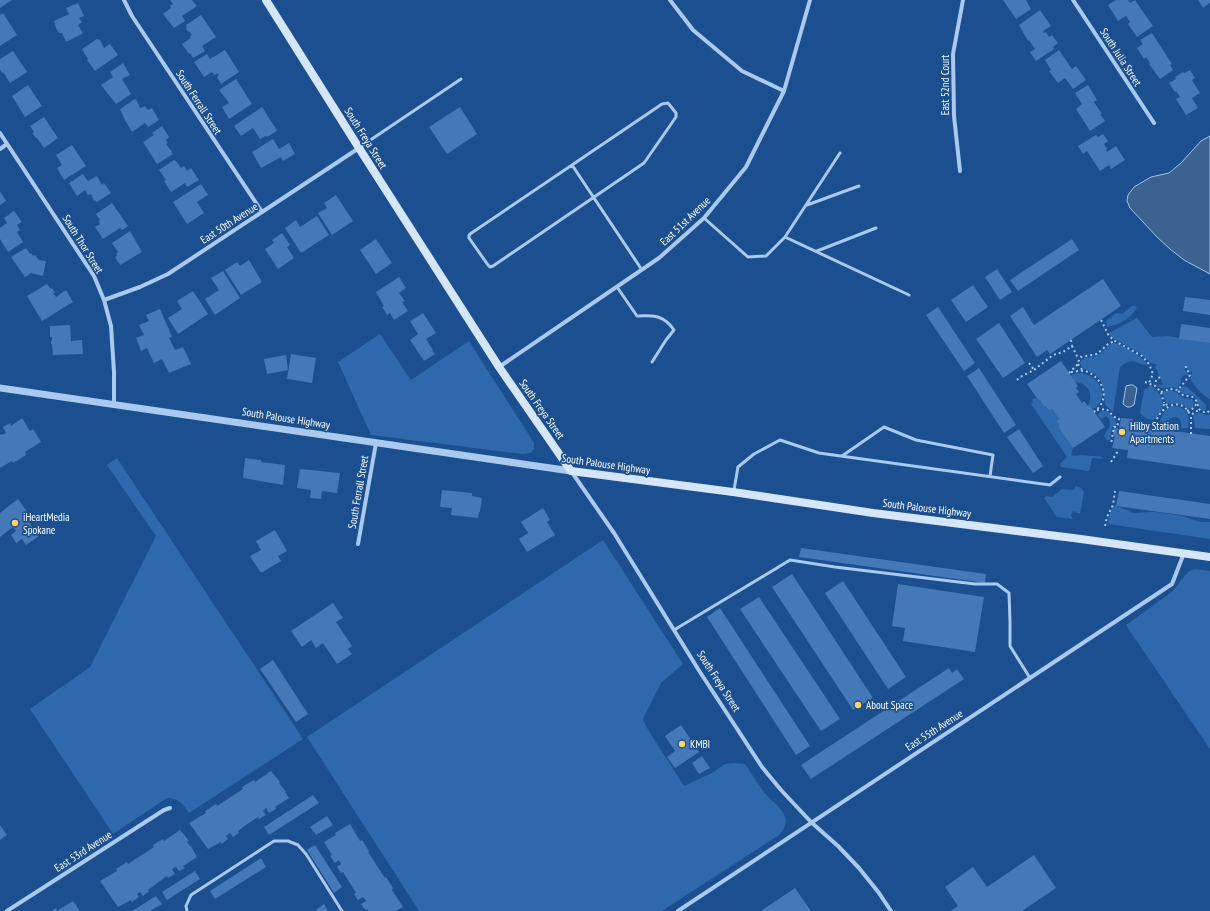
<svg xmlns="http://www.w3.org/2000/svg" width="1210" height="911" font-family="'PT Sans Narrow',sans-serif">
  <rect width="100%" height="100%" fill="#1b4f8f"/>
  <!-- green -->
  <path fill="#2e69ad" d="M1132 306H1135L1137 308C1130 318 1120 325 1107 327L1106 321 1116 313 1122 314Z
    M1137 318 1152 337 1168 336 1210 343V399C1204 397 1192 384 1190 378L1192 373 1187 369V366H1185V370L1188 374 1187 376 1184 375C1181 377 1180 379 1181 383L1177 388C1169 386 1161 392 1156 384L1162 385 1163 384 1155 367 1157 365 1151 363 1141 354 1111 337 1109 333Z
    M380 334 411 380 469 341 534 443V449L530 453 523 454 371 435 338 362Z
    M1114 343C1124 345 1142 356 1148 365 1136 366 1135 355 1120 367L1113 412 1105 405C1103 393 1105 382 1095 374 1089 370 1083 371 1080 363 1083 355 1091 359 1098 355 1104 352 1107 345 1114 343Z
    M1081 373C1098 375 1111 396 1095 408H1092L1089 404C1093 392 1087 383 1075 382L1071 376 1074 374Z
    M1150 385C1158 389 1165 400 1162 409 1161 413 1157 417 1154 420 1148 420 1143 417 1140 413L1144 390 1148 388Z
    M1183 386 1187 387 1194 393 1206 405V409L1203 411C1196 406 1199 400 1194 396 1190 393 1185 396 1181 392L1180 389Z
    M1170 390 1176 392 1183 398 1192 399 1194 402 1193 407 1189 409C1177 400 1176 406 1166 403L1163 393 1165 391Z
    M1037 398 1038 401 1040 400 1044 407 1046 406 1049 411 1052 409 1059 419 1056 421 1060 426 1058 427 1073 448 1071 455C1076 457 1077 455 1082 455 1088 455 1094 457 1100 456L1103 459 1092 458 1090 469 1088 471 1061 467 1060 464 1067 457 1031 404 1033 402 1032 399Z
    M1173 406C1188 407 1190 415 1188 428H1181C1182 423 1181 420 1177 417 1170 417 1168 420 1166 426L1159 425C1161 416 1164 409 1173 406Z
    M1104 411 1109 412 1116 421V426L1112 427 1110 440H1107L1104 436C1107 430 1112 427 1109 419L1106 416 1101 419 1098 415 1100 412Z
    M1199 412 1206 415 1210 414V429L1195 428 1193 415Z
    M117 458 303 739 189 813C182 803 180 799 167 798L113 834 30 709 90 667 156 536 107 465Z
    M1075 486C1080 487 1082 488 1084 492L1080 514 1073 511 1071 515 1073 519 1057 517 1044 498 1046 496 1052 497 1062 489 1073 490 1075 488Z
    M1114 505 1134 513 1150 512H1156L1182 516 1200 522H1210V539L1108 524 1109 516Z
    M603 540 683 664 661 683 643 719 647 728 684 786 712 773 725 764 734 763 745 764C751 773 757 782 763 791 774 805 797 815 779 835L662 911H419L307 737Z
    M1194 569 1210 571V749L1126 625 1172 592 1188 572Z"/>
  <!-- water -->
  <path fill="#3c6290" stroke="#9cc4f0" d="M1210 136V274L1184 260 1170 249 1157 237 1130 208 1127 201 1128 195 1134 187 1151 177 1169 173 1181 163 1201 141Z
    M1130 385H1133L1137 388 1134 405 1130 407H1127L1123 404 1126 386Z"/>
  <!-- building -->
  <path fill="#4478b7" d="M0 0H12L0 8Z
    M170 0H192L197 6 182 16 185 21 174 28 163 14 171 8 170 6 173 4Z
    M1003 0H1026L1031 9 1016 19Z
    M1116 0H1128L1130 3 1135 0 1153 26 1137 37 1128 24 1130 22 1126 16 1118 21 1108 5Z
    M1198 0H1210V3L1203 8Z
    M78 3 84 16 79 18 82 22 78 25 83 33 82 34 66 42 62 33H59L56 28 54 21 69 14 66 8Z
    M1040 10 1051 26 1043 31 1044 33 1046 32 1049 37 1052 35 1058 43 1053 47 1054 49 1036 61 1030 52 1035 49 1029 40 1028 41 1019 25Z
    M3 13 17 35 0 46V15Z
    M201 15 216 37 202 46 205 51 193 58 190 53 189 54 182 44 191 38 190 36 192 35 189 31 188 32 186 28 187 27 186 25Z
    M1152 33 1172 64 1170 65 1173 70 1160 79 1149 64 1150 63 1146 57 1144 59 1137 48 1143 44 1140 40Z
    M97 39 100 40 104 48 110 44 118 55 95 71 87 60 88 59 82 49Z
    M225 50 239 72 221 84 217 77 219 75 217 73 215 75 212 72 204 77 194 62 207 54 210 59Z
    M1059 50 1072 69 1076 66 1086 80 1073 89 1065 78 1058 83 1049 71 1051 70 1045 60Z
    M13 51 27 72 10 83 3 72 2 73 0 70V59Z
    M123 63 130 75 122 79 131 94 116 104 101 85 113 77 110 72Z
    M1190 70 1195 78 1192 80 1200 93 1192 98 1198 108 1186 115 1176 99 1180 97 1176 91 1175 92 1169 83 1176 79 1175 77 1183 72 1184 73Z
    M236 79 252 104 229 119 222 107 229 103 219 90Z
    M28 85 42 106 25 117 12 96Z
    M1088 85 1097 100 1094 102 1102 114H1100L1105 121 1090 131 1076 109 1082 104 1075 93Z
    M135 99 137 101 140 108 145 106 148 110 152 108 159 120 148 127 145 123 132 132 125 120 120 109Z
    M262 107 276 129 277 131 267 137 266 136 260 139 253 128 241 136 234 126Z
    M460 107 477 134 447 154 429 127Z
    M44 117 58 138 44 148 37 138H36L32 133 34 132 30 126Z
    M162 126 169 137 166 140 168 143 166 144 172 152H171L173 154 157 164 143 142 154 135 152 133Z
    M1103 134 1108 141 1104 144 1107 149 1106 150 1107 152 1116 146 1125 160 1111 169 1109 165 1100 171 1087 151 1083 154 1078 146 1096 135 1098 137Z
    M273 139 279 149 289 143 295 154 283 161 281 157 261 168 252 152Z
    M72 145 86 166 64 180 57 168 62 165 56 155Z
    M174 160 176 161 181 168 184 166 187 171 191 168 199 180 187 187 185 183 171 192 164 181 166 180 159 170Z
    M83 174 88 181 97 176 102 185 104 183 111 193 97 202 95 200 94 201 91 194 88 195 85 190 77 196 69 183Z
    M201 184 208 195 197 202 204 213 187 224 173 202Z
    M0 191 6 201 0 205Z
    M336 195 353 221 332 235 318 213 327 208 324 203Z
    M112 203 128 226 122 230 120 228 103 239 95 227 100 224 99 221 100 220 96 214Z
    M14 211 22 222 17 225 20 230 17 232 23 242 8 252 0 239V228L7 223 4 218Z
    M317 216 329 235 301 253 285 228 296 220 300 227Z
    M130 231 142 252 120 265 115 257 117 256 116 254 118 252 112 243Z
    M282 233 290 245 287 247 294 258 278 269 265 249 274 243 272 240Z
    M376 239 392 263 376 274 360 250Z
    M1072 239 1079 250 1018 291 1010 280Z
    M26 248 30 254 31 253 33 256 35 255 39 260 46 261 43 276 31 273 25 277 11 257Z
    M249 260 262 282 241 295 225 270 237 262 240 266Z
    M997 269 1012 292 1000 300 985 277Z
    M223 271 240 298 215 315 205 299 219 290 211 278Z
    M399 277 406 288 399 293 405 301 402 302 408 311 394 320 390 313 387 315 382 307 384 306 376 292Z
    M1103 279 1121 306 1050 354 1047 350 1037 357 1010 316 1023 307 1034 325Z
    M47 284 51 289 52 288 55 293H53L56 297 66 290 73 302 42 321 27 296Z
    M973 285 988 307 966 322 951 300Z
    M193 291 208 314 178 334 168 318 182 309 177 301Z
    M1185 297 1210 300V315L1183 311Z
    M938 307 975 363 964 371 926 315Z
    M160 309 172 337 169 338 175 350 183 347 191 364 169 373 162 359 154 363 147 348 141 351 136 338 144 335 139 325 149 321 146 315Z
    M423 313 436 333 426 339 433 350 432 351 435 354 424 361 410 340 418 334 410 321Z
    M999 323 1025 363 1003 378 976 339Z
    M1181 324 1210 328V343L1179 339Z
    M70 325 71 341 82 340 83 354 53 355 52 344H51V341H52V337H50V326Z
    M291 354 316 358 312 383 287 379Z
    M286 355 288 370 267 374 264 359Z
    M1061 361 1078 386 1076 388 1079 392 1076 394 1082 403 1084 401 1088 406 1089 404 1105 427 1073 448 1058 427 1060 426 1056 421 1059 419 1052 409 1049 411 1046 406 1044 407 1040 400 1039 401 1027 384Z
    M979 368 1016 425 1004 433 967 376Z
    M22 418 30 431 33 429 41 442 25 452 26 455 13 463 12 461 0 468V434L1 435 6 433 3 427 10 423 11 426Z
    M1121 418 1133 419 1132 425 1210 436V470L1127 458 1128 450 1112 448 1115 436 1113 435 1114 428 1119 429Z
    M1019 429 1043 466 1033 473 1007 437Z
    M245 458 261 460V462L285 465 283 485 243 478Z
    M300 469 340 473 337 493 322 491 321 499 310 498 311 490 297 488Z
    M442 490 472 493V496L482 498 480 512H479L478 518 451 515 452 508 440 507Z
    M1119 491 1210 504V519L1116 506Z
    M18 499 30 516 26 518 39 536 26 545 22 539 16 543 11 535 16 531 13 527 0 537V513Z
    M543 508 550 520 547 522 555 535 527 552 519 539 528 533 521 522Z
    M275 530 287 551 278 556 281 561 261 573 250 556 261 550 256 541Z
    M801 548 986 574 985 583 799 557Z
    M792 574 873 698 853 710 772 587Z
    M843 581 906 677 888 689 825 593Z
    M898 584 984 597 975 652 903 641 905 628 892 626Z
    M759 597 840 719 821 731 740 609Z
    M333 603 343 618 336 622 352 646 348 649 352 654 337 664 323 643 316 648 311 640 302 647 291 631Z
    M720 608 810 746 796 755 707 617Z
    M273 660 308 714 296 722 260 669Z
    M949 668 952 673 957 669 964 679 811 779 801 765Z
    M681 725 699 752 675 768 667 757 675 751 665 736Z
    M702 756 710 768 699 774 692 763Z
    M271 771 280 782 279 783 286 792H285L289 798 275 807 276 809 269 813 266 808 263 811 266 815 259 819 258 817 246 825 238 831 239 833 233 837 230 833 226 836 228 839 222 844 221 842 208 849 189 823 206 813 205 811 216 804 217 806 243 789 242 787 254 780 255 782Z
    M313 795 319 803 269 835 264 827Z
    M327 816 333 825 316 835 310 827Z
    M350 824 360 841 362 840 369 851 368 852 385 878 386 877 393 888 392 890 403 907 396 911H368L367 909 365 910 361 904 366 901 363 897 358 900 354 894 356 893 343 872 341 873 337 867 341 864 339 860 335 863 330 856 332 855 324 842 336 835 335 833Z
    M0 825 7 835 0 840Z
    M180 830 189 841 187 842 190 846H191L197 857 183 866 185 868 179 871 176 867 172 869 175 874 168 878 167 876 156 884 148 890 149 891 143 896 140 892 137 894 139 897 132 902 131 900 118 907 100 881 117 871 116 869 127 862 128 864 154 847 153 845 163 839 164 841Z
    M315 845 342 887 334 893 307 850Z
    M1034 855 1056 888 1022 911H951L958 906 945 887 973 867 987 887Z
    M261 858 266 867 215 899 210 891Z
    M195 871 200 879 167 900 162 892Z
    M795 888 811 911H761Z
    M156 896 162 904 150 911H132Z
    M73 901 80 911H52L56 908 57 911Z
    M324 904 328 911H317L316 910Z"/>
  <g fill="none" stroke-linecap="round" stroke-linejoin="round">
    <!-- path -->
    <path stroke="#a9c9ee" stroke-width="2" stroke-dasharray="2 3" stroke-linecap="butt" d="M1101 320 1109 336 1115 341 1142 356 1149 364 1153 374 1149 383
      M1071 340 1072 346
      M1029 363 1034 370
      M1078 364 1083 371
      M1186 366V368L1190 375 1178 390C1184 400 1190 393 1195 399 1200 406 1195 410 1207 413L1210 410
      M1071 372C1075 372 1080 370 1084 371 1097 373 1108 390 1102 402 1101 406 1097 409 1094 412
      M1069 373 1078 364 1079 359 1081 357 1097 354 1105 347 1108 344 1115 341
      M1160 377 1156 380 1155 386 1161 392 1164 403
      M1017 380 1022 376 1034 370 1053 355 1063 352 1072 346 1077 356 1080 358
      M1145 382 1155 386
      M1161 392 1170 389 1178 390
      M1097 410 1106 409C1111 412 1113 418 1119 419L1117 427H1114L1111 444
      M1163 411 1164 403 1169 406
      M1187 411 1194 408 1196 404
      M1156 429C1156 426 1156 422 1157 419 1161 409 1176 399 1185 408 1188 410 1189 413 1191 416
      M1191 434V416L1194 412 1200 410
      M1111 462 1118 451
      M1105 526 1107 517 1113 505 1115 491"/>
    <!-- service -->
    <path stroke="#a9c9ee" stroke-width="3" d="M360 147 461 79
      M572 165 470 234 469 236V238L488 265 490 267 493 266 644 163 676 117V113L668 103 662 104 572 165 642 270
      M807 205 859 186
      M704 218 748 257 766 256 785 237 840 153
      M785 237 909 295
      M817 251 876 228
      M617 287 637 316C653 315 664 315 674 330L666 340 652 362
      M842 456 884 427 916 440 993 455 990 476
      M734 490 738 467 754 454 780 440 819 453 1050 485 1060 477
      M674 630 790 560 835 567 975 584H997L1009 593 1010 622V646L1030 678
      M187 911 186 906 191 895 274 841H288L298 845 306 854 342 911"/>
    <!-- minor -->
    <path stroke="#a9c9ee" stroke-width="4" d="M124 0 132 16 262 212
      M670 0 693 30 742 71 784 91
      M1073 0 1154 123
      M0 133 94 276 104 300 111 326 114 372V403
      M0 149 7 144
      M960 171 954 116 953 54 963 0
      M104 300 140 287 168 274 359 148
      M499 367 659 258 704 218 746 167 784 91 810 0
      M571 471 614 533 698 669 762 767 781 790 811 822 838 846 859 868 879 893 891 911
      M358 544 376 443
      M7 911 164 810 170 808
      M678 911 1172 584 1184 553"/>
    <!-- tertiary -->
    <path stroke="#a9c9ee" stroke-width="7" d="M0 388C191 414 381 444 571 471"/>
    <!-- secondary -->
    <path stroke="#d6e6fa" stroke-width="8" d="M266 0 359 148 499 367 571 471 733 492 873 513 1081 539 1210 557"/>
  </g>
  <!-- markers -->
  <g fill="#ffd166" stroke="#1b4f8f" stroke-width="1.5">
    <circle cx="1122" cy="432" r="4"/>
    <circle cx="15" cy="523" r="4"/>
    <circle cx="858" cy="705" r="4"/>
    <circle cx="682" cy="744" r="4"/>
  </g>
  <g text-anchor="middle" stroke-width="3.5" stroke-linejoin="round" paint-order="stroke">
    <!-- street labels -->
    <g font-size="11" fill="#fff" stroke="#1b4f8f">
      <text transform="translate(1121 57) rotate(57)" y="4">South Julia Street</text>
      <text transform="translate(945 85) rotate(-90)" y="4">East 52nd Court</text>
      <text transform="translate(199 102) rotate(57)" y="4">South Ferrall Street</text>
      <text transform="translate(366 138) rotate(58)" y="4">South Freya Street</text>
      <text transform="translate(685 221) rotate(-44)" y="4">East 51st Avenue</text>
      <text transform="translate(229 223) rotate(-33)" y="4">East 50th Avenue</text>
      <text transform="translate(83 244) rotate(58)" y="4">South Thor Street</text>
      <text transform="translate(542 409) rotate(55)" y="4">South Freya Street</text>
      <text transform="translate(286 418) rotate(9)" y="4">South Palouse Highway</text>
      <text transform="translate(606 464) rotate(8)" y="4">South Palouse Highway</text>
      <text transform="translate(358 492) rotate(-80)" y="4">South Ferrall Street</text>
      <text transform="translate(927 508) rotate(7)" y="4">South Palouse Highway</text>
      <text transform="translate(719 681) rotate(57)" y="4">South Freya Street</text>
      <text transform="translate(934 730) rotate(-33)" y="4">East 55th Avenue</text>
      <text transform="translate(83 851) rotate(-33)" y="4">East 53rd Avenue</text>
    </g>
    <!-- poi labels -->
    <g font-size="11" fill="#fff" stroke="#1b4f8f" text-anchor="start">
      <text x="1130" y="430">Hilby Station<tspan x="1130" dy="13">Apartments</tspan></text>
      <text x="23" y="521">iHeartMedia<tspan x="23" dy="13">Spokane</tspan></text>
      <text x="866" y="709">About Space</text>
      <text x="690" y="748">KMBI</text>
    </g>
  </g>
</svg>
